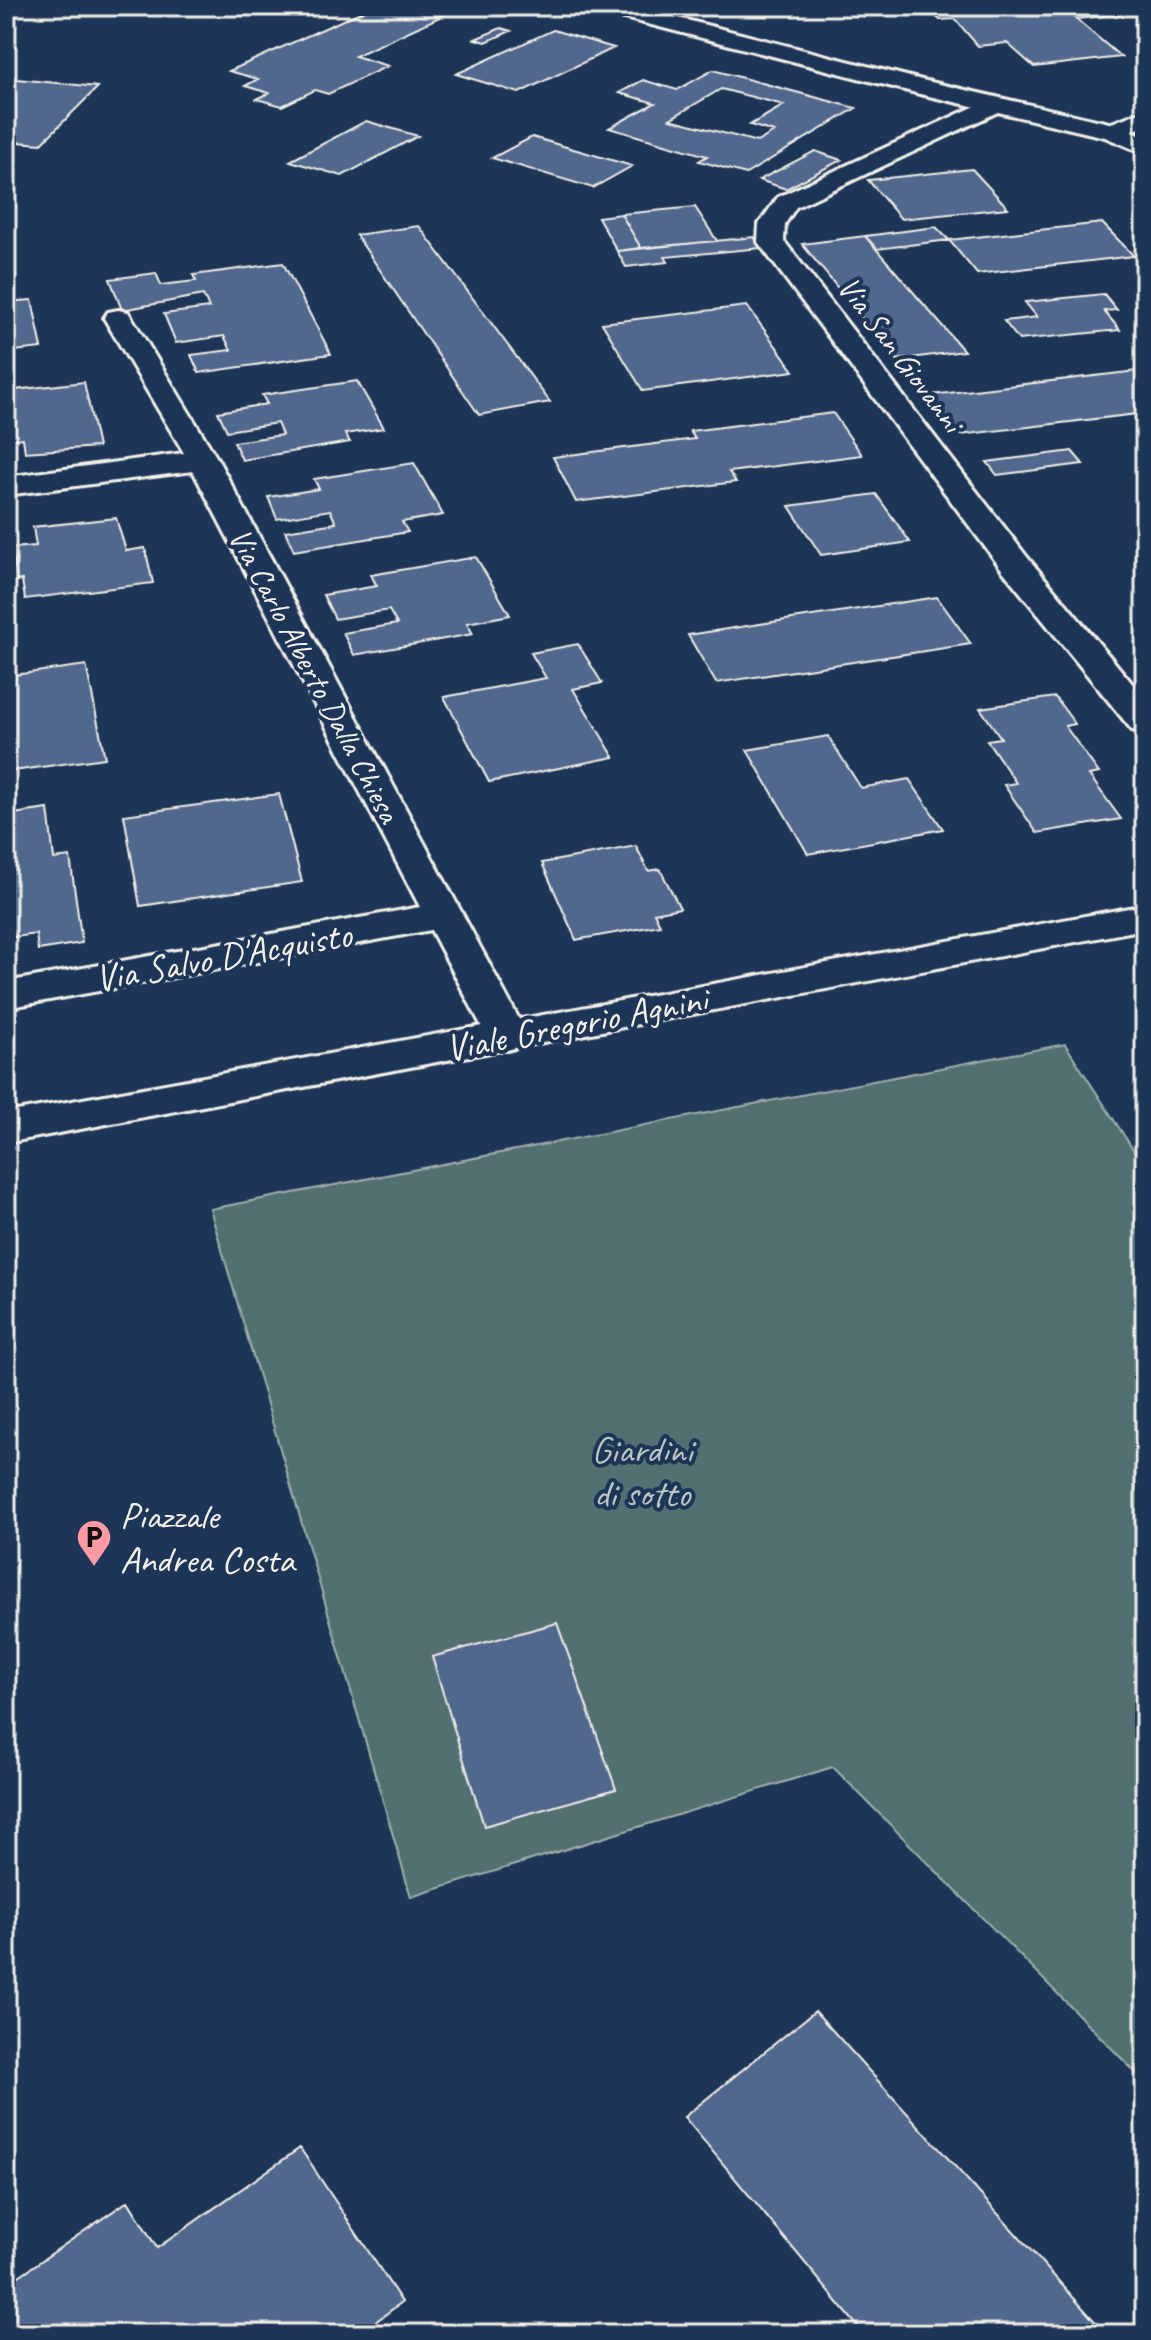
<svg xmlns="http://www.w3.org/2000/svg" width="1151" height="2340" font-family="Caveat,sans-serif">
  <rect width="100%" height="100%" fill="#1d3557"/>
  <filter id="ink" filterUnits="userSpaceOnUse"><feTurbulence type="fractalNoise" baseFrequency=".0125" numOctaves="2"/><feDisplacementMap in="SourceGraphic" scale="16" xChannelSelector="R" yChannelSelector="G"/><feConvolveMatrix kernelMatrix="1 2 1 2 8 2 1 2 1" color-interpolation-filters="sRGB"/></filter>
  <g filter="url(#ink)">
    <!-- green -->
    <path fill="#52706f" stroke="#a3b0ac" stroke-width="2" d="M1065 1044 1145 1168V2082L833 1767 411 1897 210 1209Z"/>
    <!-- building -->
    <path fill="#51678e" stroke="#f4f1e8" stroke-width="2" fill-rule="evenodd" d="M209 6H259L239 14Z
      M374 6H442L455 10 355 56 388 66 328 94 315 90 282 106 257 99 269 93 245 86 258 79 229 71Z
      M924 6H1145V12L1076 19 1121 57 1034 67 1007 43 978 46 955 19 940 20Z
      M501 28 511 31 486 42 475 39Z
      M553 30 614 48 519 93 456 74Z
      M713 70 856 108 746 174 699 161 707 156 609 128 655 103 619 93 643 80 677 90ZM721 89 784 105 750 125 774 132 757 142 670 119Z
      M6 78 98 87 41 144 6 141Z
      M366 121 418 136 342 176 290 161Z
      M532 137 632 166 593 188 492 158Z
      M815 151 841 160 786 189 759 180Z
      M972 169 1008 208 901 219 868 180Z
      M695 207 717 241 641 248 621 214Z
      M621 214 641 248 617 251 598 217Z
      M1102 223 1134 256 977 274 949 240Z
      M419 226 550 402 479 415 356 235Z
      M936 227 949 240 877 249 865 236Z
      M865 236 920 300 964 351 896 360 802 244Z
      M754 237 762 248 665 257 668 262 626 267 617 251Z
      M283 263 331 354 199 373 191 355 231 350 224 336 176 343 164 314 209 308 203 295 122 310 110 279 156 273 161 285 196 281 193 275Z
      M1104 294 1117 310 1104 311 1120 330 1019 340 1004 321 1037 317 1025 302Z
      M32 300 42 348 6 352V302Z
      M747 306 794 371 643 391 602 323Z
      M1145 370V413L960 435 931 395Z
      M357 381 384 428 345 434 350 442 242 460 234 442 282 435 277 423 227 431 218 412 267 404 262 395Z
      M84 382 98 447 25 452 23 438 6 440V391Z
      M833 413 862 455 729 472 736 482 576 502 553 457 695 439 690 431Z
      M1072 451 1083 464 997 475 987 462Z
      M414 463 443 515 402 522 408 532 294 551 285 531 336 523 330 510 277 519 268 497 319 489 314 479Z
      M876 494 910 542 821 555 789 506Z
      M116 518 126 551 145 548 153 583 25 599 22 580 17 581 12 548 36 546 33 527Z
      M476 557 510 615 467 623 473 634 354 655 343 633 397 624 389 610 335 619 323 595 377 586 371 575Z
      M937 597 971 644 716 683 688 635Z
      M578 644 602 683 573 689 614 757 489 782 444 697 546 678 531 653Z
      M86 665 105 758 6 772V676Z
      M1055 697 1075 724 1065 726 1099 773 1089 775 1121 819 1037 833 1004 785 1016 783 987 740 1001 738 980 708Z
      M828 736 861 788 909 779 943 829 808 854 747 750Z
      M279 794 302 882 140 906 124 815Z
      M48 809 54 859 70 857 82 943 38 950 36 934 6 938V815Z
      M636 846 648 871 660 869 680 908 654 913 660 925 576 940 542 863Z
      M557 1623 616 1789 484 1826 432 1657Z
      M815 2011 1100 2327 1093 2334H864L684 2117Z
      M300 2148 402 2302 359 2334H6V2285L128 2201 157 2248Z"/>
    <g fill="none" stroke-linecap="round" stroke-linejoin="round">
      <!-- minor casing -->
      <g stroke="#f4f1e8" stroke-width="6">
        <path id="minor" d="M993 98 1002 100 1005 105 1002 110 796 207 785 224 784 241 1027 557 1145 699V733L1132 730 1003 571 758 242 759 224 778 197Z
          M1145 110V126L1113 138 1101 131 1104 126Z
          M118 310 128 312 132 318 218 460 528 1036 522 1046 507 1050 492 1046 431 930 6 1008V982L420 907 193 471 6 495V477L184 453 104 318 108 312Z"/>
      </g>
      <!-- major casing -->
      <g stroke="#f4f1e8" stroke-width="6">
        <path id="major" d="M594 6H631L922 80 1122 126 1145 137V154L1105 137 920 94 597 11Z
          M1145 905V929L6 1143V1113Z"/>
      </g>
      <!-- minor -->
      <use href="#minor" fill="#1d3557" fill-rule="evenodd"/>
      <!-- major -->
      <use href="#major" fill="#1d3557" fill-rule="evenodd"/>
    </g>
  </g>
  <!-- icons -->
  <defs>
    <g id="parking-pin" transform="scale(1.8)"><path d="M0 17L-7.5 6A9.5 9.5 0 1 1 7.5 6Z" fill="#ff9aa2" stroke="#1d3557"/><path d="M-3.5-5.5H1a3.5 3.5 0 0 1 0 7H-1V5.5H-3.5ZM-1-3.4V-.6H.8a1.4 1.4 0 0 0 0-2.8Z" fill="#111"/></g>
  </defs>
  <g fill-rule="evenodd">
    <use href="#parking-pin" x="94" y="1537"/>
  </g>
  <g text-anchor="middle" stroke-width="8" stroke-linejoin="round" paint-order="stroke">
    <!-- far-street labels -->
    <g font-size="32" fill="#f4f1e8" stroke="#1d3557">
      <text transform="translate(901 354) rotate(53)" y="11">Via San Giovanni</text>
      <text transform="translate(315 675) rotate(62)" y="11">Via Carlo Alberto Dalla Chiesa</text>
    </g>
    <!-- street labels -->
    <g font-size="38" fill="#f4f1e8" stroke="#1d3557">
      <text transform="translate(223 956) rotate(-10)" y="13">Via Salvo D'Acquisto</text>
      <text transform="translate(576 1023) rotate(-11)" y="13">Viale Gregorio Agnini</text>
    </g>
    <!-- park labels -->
    <g font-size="38" fill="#bbc4be" stroke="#1d3557">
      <text x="642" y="1462">Giardini<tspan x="642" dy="44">di sotto</tspan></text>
    </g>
    <!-- poi labels -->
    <g font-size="38" fill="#f4f1e8" stroke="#1d3557" text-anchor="start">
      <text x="120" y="1528">Piazzale<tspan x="120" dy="44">Andrea Costa</tspan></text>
    </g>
  </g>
  <!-- margin -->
  <rect width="1151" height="2340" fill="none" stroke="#1d3557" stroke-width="32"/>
  <rect x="16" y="16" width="1119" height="2308" fill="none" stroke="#f4f1e8" stroke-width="3" filter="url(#ink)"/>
</svg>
